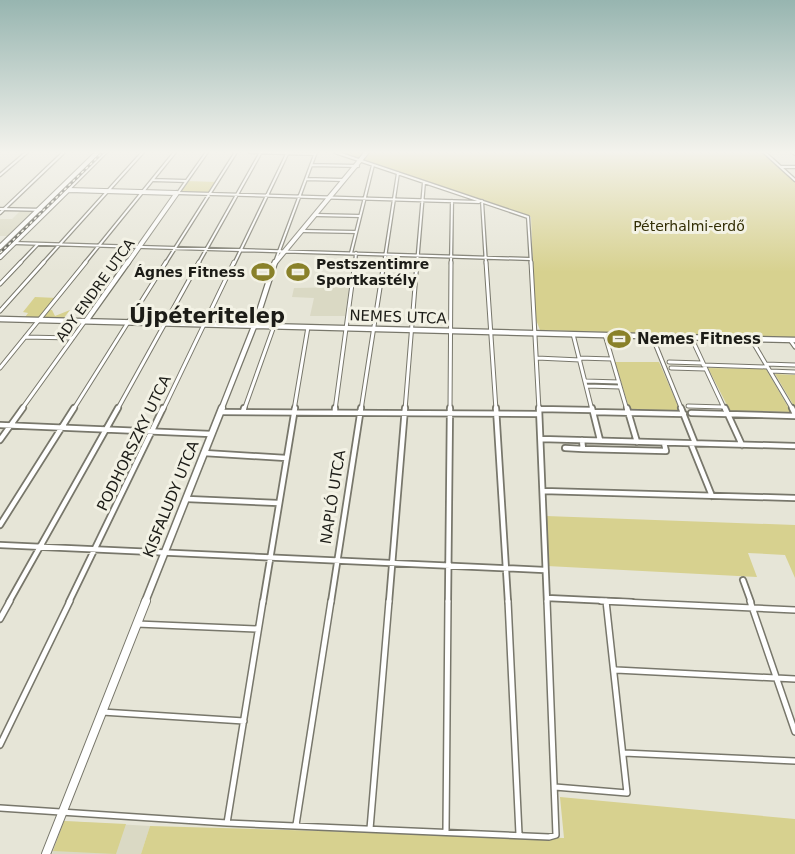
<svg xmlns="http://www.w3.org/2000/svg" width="795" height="854" font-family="'DejaVu Sans',sans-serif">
  <rect width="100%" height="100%" fill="#e6e5d7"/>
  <!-- built -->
  <path fill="#dad9c4" d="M21 210 35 211 9 236H0V219H12Z
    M349 287 345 316H310L314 298 292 297 294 288Z
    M64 821 150 826 141 854H52Z"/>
  <!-- green -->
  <path fill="#d7d18f" d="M338 152H767L795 178V338L540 330 535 317 531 217Z
    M186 181 218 182 210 194 177 193Z
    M35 297 57 298 48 310H52L55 316 70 310 63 319 23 320 28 313 23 312Z
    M615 362H659L681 413 630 411Z
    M708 368 766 369 791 412 730 411Z
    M775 374 795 375V406H794Z
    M546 516 795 525V578L785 555 748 553 757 577 547 566Z
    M560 797 795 819V854H141L150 826 564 838Z
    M64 821 126 824 116 854 53 851Z"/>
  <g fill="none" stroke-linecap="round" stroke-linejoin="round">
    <!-- street-far3 casing -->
    <g stroke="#78776b" stroke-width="4.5">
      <path id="street-far3" d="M250 152 315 154
        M335 152 528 217 531 264
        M764 152 795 180
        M792 152 795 154
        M311 165 358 166
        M781 167H795
        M0 175 27 152
        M306 179 344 180
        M153 180 186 181
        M68 190 106 152
        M177 193 479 202
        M178 193 207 152
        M482 201 486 264
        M0 209 48 210
        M0 213 64 152
        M316 215 360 216
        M303 231 356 232
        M14 243 530 259
        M351 253 373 165
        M275 262 316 152
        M19 264 38 244
        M42 264 143 152
        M84 264 175 152
        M165 264 236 152
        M198 264 261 152
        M234 264 288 152
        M355 264 356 253
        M384 264 398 173
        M417 264 424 182
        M451 264 452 201"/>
    </g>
    <!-- street-far2 casing -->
    <g stroke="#78776b" stroke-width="5">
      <path id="street-far2" d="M486 262 496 410
        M531 262 539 410
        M0 284 21 262
        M0 311 44 262
        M573 334 592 410
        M605 335 627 410
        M652 336 682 410
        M25 337 73 338
        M691 337 725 410
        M751 339 793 410
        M790 340 795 347
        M537 358 580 360
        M579 358 612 359
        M669 362 702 363
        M766 364 795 365
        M703 365 767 367
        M0 368 86 262
        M671 368 705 369
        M770 371 795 372
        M586 381 619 382
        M587 386 620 387
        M688 406 723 407
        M539 409 590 410
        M21 410 85 321
        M73 410 166 262
        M117 410 199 262
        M163 410 234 262
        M244 410 274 326
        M294 410 308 327
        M335 410 355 262
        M361 410 384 262
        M405 410 417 262
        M450 410 451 262"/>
    </g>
    <!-- street-far1 casing -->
    <g stroke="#78776b" stroke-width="8">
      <path id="street-far1" d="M496 408 508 602
        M539 408 547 602
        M592 408 600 440
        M627 408 637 442
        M681 408 695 443
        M725 408 742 445
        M792 408 795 414
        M539 409 592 410
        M221 412 539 414
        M243 412 244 408
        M335 412V408
        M593 412 684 414
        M691 413 795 416
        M0 425 211 434
        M541 439 795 446
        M0 440 23 408
        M691 444 712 496
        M565 448 583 449 582 440
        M583 449 666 451 664 443
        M204 453 286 458
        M543 491 795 498
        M187 499 278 503
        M0 525 74 408
        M0 545 544 570
        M743 580 751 602
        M547 598 632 602
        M9 602 118 408
        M69 602 163 408
        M263 602 295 408
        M331 602 361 408
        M389 602 405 408
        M448 602 450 408"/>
    </g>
    <!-- street casing -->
    <g stroke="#78776b" stroke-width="8">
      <path id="street" d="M508 601 519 834
        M601 601 795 610
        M750 601 795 732
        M0 619 10 601
        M137 624 258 629
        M616 670 795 679
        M102 712 244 721
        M0 745 70 601
        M624 753 795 761
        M555 787 627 793 606 601
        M0 808 227 823 549 837 556 835 547 601
        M227 823 263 601
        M296 825 331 601
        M370 829 389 601
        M446 831 448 601"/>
    </g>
    <!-- secondary-far3 casing -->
    <g stroke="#78776b" stroke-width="6">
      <path id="secondary-far3" d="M0 247 98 152
        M0 257 68 190 177 193
        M127 264 177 193
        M274 264 367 152"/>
    </g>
    <!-- secondary-far2 casing -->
    <g stroke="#78776b" stroke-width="7">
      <path id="secondary-far2" d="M0 319 795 340
        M86 321 128 262
        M221 410 255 324 275 262"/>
    </g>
    <!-- secondary-far1 casing -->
    <g stroke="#78776b" stroke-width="9">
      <path id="secondary-far1" d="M145 602 222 408"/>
    </g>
    <!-- secondary casing -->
    <g stroke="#78776b" stroke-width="10">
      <path id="secondary" d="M46 854 146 601"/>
    </g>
    <!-- street-far3 -->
    <use href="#street-far3" stroke="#fff" stroke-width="2"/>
    <!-- street-far2 -->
    <use href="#street-far2" stroke="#fff" stroke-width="3"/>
    <!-- street-far1 -->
    <use href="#street-far1" stroke="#fff" stroke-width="4.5"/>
    <!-- street -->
    <use href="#street" stroke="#fff" stroke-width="5"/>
    <!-- secondary-far3 -->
    <use href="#secondary-far3" stroke="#fff" stroke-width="4"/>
    <!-- secondary-far2 -->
    <use href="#secondary-far2" stroke="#fff" stroke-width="4.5"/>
    <!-- secondary-far1 -->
    <use href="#secondary-far1" stroke="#fff" stroke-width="6"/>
    <!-- secondary -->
    <use href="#secondary" stroke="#fff" stroke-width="8"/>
    <!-- rail casing -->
    <g stroke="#505048" stroke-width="3">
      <path id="rail" d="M0 253 103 152"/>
    </g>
    <!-- rail -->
    <use href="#rail" stroke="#f3f2e5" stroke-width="1.5" stroke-dasharray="3" stroke-linecap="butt"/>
  </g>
  <!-- sky -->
  <linearGradient id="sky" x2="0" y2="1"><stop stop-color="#97b5b0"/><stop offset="0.56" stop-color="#f4f3ed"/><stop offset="1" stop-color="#f4f3ed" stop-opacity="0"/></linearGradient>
  <rect width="795" height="272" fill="url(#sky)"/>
  <!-- icons -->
  <defs>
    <g id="stadium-bare" transform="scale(1.8)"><path d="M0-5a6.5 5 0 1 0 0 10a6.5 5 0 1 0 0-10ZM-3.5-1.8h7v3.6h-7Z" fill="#898129" stroke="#f3f2e5" stroke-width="2.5" paint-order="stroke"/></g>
  </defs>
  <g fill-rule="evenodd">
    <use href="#stadium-bare" x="263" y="272"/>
    <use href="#stadium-bare" x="298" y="272"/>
    <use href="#stadium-bare" x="619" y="339"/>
  </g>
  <g text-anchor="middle" stroke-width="6" stroke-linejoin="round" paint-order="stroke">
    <!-- far-park labels -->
    <g font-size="14" fill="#322e05" stroke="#f3f2e5">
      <text x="689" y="231">Péterhalmi-erdő</text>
    </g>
    <!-- far-poi labels -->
    <g font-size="14" font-weight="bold" fill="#1c1c17" stroke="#f3f2e5" text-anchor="start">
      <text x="316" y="269">Pestszentimre<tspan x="316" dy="16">Sportkastély</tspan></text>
      <text x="245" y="277" text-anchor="end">Ágnes Fitness</text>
    </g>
    <!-- far-street labels -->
    <g font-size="14" fill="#1c1c17" stroke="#f3f2e5">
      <text transform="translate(95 290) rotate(-54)" y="5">ADY ENDRE UTCA</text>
    </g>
    <!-- street labels -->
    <g font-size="15" fill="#1c1c17" stroke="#f3f2e5">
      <text transform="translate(398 317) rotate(2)" y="5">NEMES UTCA</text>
      <text transform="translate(134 443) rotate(-64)" y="5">PODHORSZKY UTCA</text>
      <text transform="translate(333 497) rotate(-81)" y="5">NAPLÓ UTCA</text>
      <text transform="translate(171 499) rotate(-68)" y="5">KISFALUDY UTCA</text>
    </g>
    <!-- poi labels -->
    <g font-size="15" font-weight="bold" fill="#1c1c17" stroke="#f3f2e5" text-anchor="start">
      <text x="637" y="344">Nemes Fitness</text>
    </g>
    <!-- district labels -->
    <g font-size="21" font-weight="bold" fill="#1c1c17" stroke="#f3f2e5">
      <text x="207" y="323">Újpéteritelep</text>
    </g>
  </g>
</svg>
